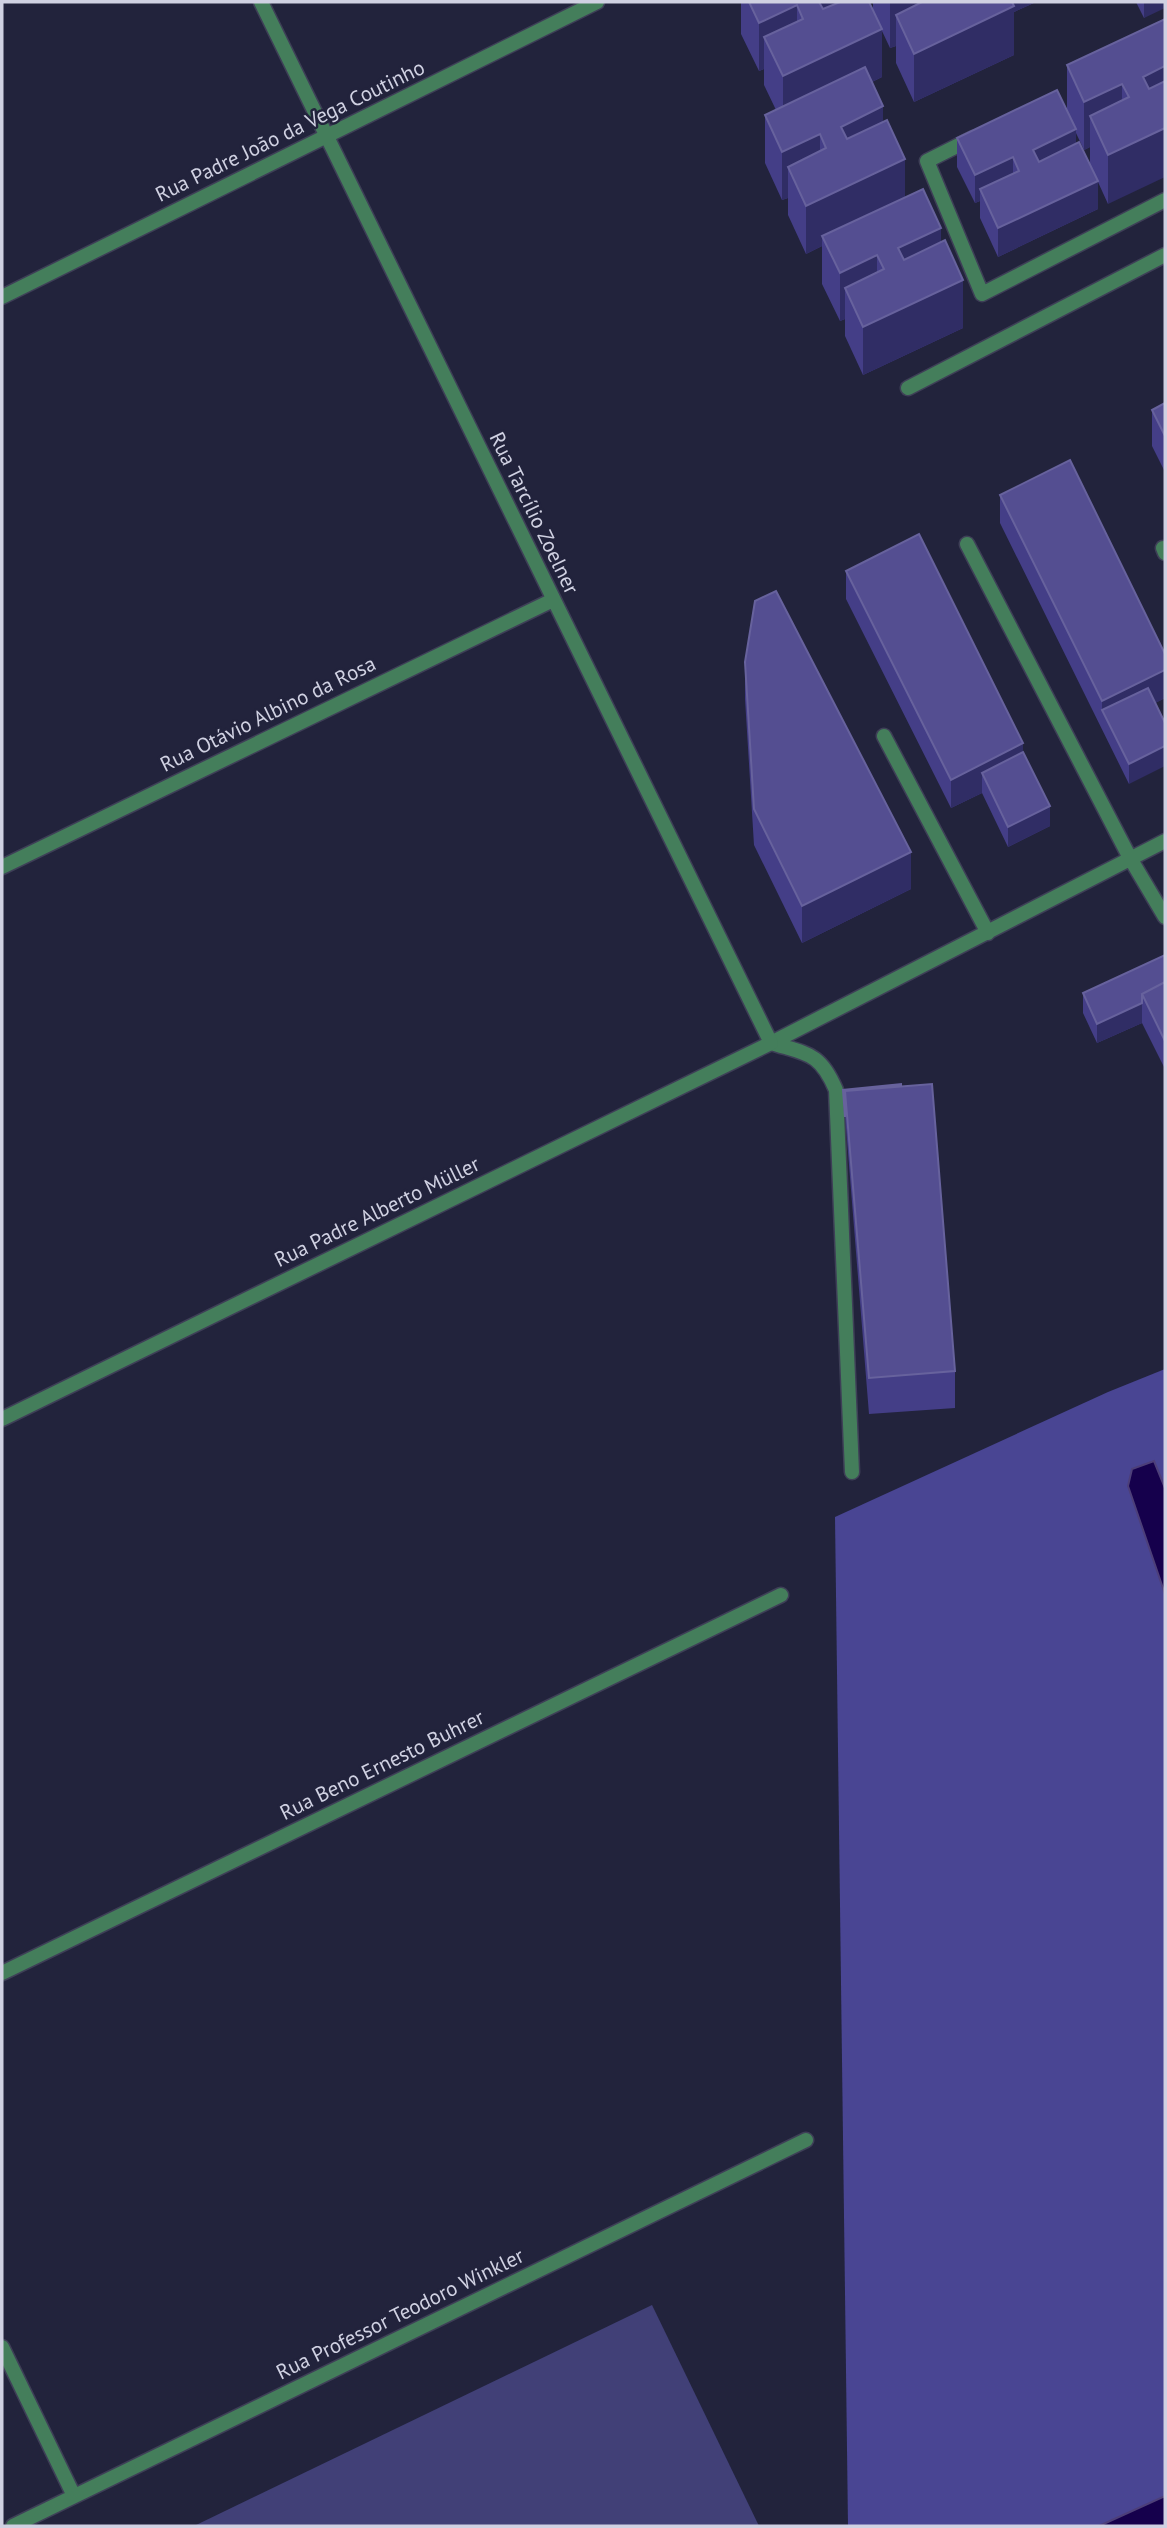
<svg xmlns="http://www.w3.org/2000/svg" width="1167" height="2528" font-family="'PT Sans',sans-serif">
  <rect width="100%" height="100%" fill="#22233c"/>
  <!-- green -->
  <path fill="#414077" d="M652 2305 759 2526H194Z"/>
  <!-- forest -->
  <path fill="#494593" d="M1165 1369V2526H848L835 1517 1108 1392Z"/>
  <!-- water -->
  <path fill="#15004c" stroke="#4d3f79" stroke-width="2" d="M1154 1461 1165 1488V1594L1128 1486 1132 1469Z
    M1165 2496V2526H1099Z"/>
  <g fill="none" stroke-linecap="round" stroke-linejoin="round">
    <!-- lane casing -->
    <g stroke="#3e3f57" stroke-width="17">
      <path id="lane" d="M973 138 927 161 982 294 1165 200
        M967 544 1130 858 1165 917
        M1163 548 1165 553
        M884 736 988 933
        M771 1043C807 1054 820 1052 836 1090L852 1472
        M771 1043 1165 841"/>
    </g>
    <!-- street casing -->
    <g stroke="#3e3f57" stroke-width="17">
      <path id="street" d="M2 297 597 2
        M908 388 1165 255
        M2 867 553 600
        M2 1419 771 1043 261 2
        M2 1973 781 1595
        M2 2347 74 2496
        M13 2526 806 2140"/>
    </g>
    <!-- lane -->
    <use href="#lane" stroke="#447e5b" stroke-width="14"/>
    <!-- street -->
    <use href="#street" stroke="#447e5b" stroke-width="14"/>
  </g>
  <!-- wall -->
  <path fill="#443e87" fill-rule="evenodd" d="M741 2H869L873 9V2H1036L1014 12V55L914 102 896 63V46L890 48 882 31V77L872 82 905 197 941 242 963 328 863 375 845 336V319L840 321 822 284V246L806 254 788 215V198L782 200 765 163V115L776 110 764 85V69L759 71 741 34Z
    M1136 2H1165L1144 18Z
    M1165 19 1108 204 1098 182V209L998 257 980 218V201L975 203 957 167V138L1067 110V65ZM1076 133 1084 150 1090 147V164L1076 144Z
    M1165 403V472L1152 446V410Z
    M1000 495 1165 670V698L1155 703 1129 784 1000 523Z
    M846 571 1023 752 1050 826 1008 847 982 793 951 808 846 599Z
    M745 662 911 889 802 943 754 845 745 699Z
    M1165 955V1069L1142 1023 1097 1043 1083 1013V993Z
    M843 1090 955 1371V1408L869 1414Z"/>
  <!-- shaded-wall -->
  <path fill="#302d65" d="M817 2H860L817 46Z
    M890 2H928L896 15V46L890 48Z
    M1006 2H1036L1014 12V55L914 102V54Z
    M1144 2H1165V8L1144 18Z
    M797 5V53L764 37V69L759 71V23Z
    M882 29V77L783 125V76Z
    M1165 66V115L1143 125V77Z
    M1122 84V132L1090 116V147L1084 150V102Z
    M883 106V155L841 175V127Z
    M1165 128V177L1108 204V155Z
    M1076 129V158L1033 178V150Z
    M820 134V183L788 167V198L782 200V152Z
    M1013 157V186L980 189V201L975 203V175Z
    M905 159V207L822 236V246L806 254V206Z
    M1098 181V209L998 257V228Z
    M941 228V276L898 296V248Z
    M877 255V303L845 288V319L840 321V273Z
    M963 280V328L863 375V327Z
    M1165 670V698L1110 726 1102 710V730V701Z
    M1023 743V772L982 773V793L951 808V780Z
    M1165 746V766L1129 784V764Z
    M1050 806V826L1008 847V827Z
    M911 852V889L802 943V906Z
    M1142 1003V1023L1097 1043V1024Z"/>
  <!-- building -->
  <path fill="#544e91" stroke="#67629d" stroke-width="2" d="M749 2H819L823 9 840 2H869L882 29 783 76 764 37 803 19 797 5 759 23Z
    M922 2H1012L1014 6 914 54 896 15Z
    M1165 19V66L1143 77 1149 89 1165 81V128L1108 155 1090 116 1129 97 1122 84 1084 102 1067 65Z
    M865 67 883 106 841 127 847 139 887 120 905 159 806 206 788 167 826 148 820 134 782 152 765 115Z
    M1057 90 1076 129 1033 150 1039 162 1079 142 1098 181 998 228 980 189 1019 171 1013 157 975 175 957 138Z
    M923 189 941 228 898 248 904 260 945 240 963 280 863 327 845 288 884 269 877 255 840 273 822 236Z
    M1165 403V436L1152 410Z
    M1070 460 1165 654V670L1102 701 1000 495Z
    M919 534 1023 743 951 780 846 571Z
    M776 591 911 852 802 906 754 809 745 662 755 601Z
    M1148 688 1165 723V746L1129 764 1102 710Z
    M1023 752 1050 806 1008 827 982 773Z
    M1165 955V982L1142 994V1003L1097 1024 1083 993Z
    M1165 982V1041L1142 994Z
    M901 1084V1086L845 1091V1117L843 1090Z
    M932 1084 955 1371 869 1378 845 1091Z"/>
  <g text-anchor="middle" stroke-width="5" stroke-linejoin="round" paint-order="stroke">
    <!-- street labels -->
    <g font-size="21" fill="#d0d1e2" stroke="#22233c">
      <text transform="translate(290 131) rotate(-26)" y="7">Rua Padre João da Vega Coutinho</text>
      <text transform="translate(534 513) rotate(64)" y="7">Rua Tarcílio Zoelner</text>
      <text transform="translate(268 714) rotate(-26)" y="7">Rua Otávio Albino da Rosa</text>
      <text transform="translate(377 1212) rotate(-26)" y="7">Rua Padre Alberto Müller</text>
      <text transform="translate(382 1765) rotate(-26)" y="7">Rua Beno Ernesto Buhrer</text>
      <text transform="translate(400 2314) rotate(-26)" y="7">Rua Professor Teodoro Winkler</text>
    </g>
  </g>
  <!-- border -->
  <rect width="1167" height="2528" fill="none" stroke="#d0d1e2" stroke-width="7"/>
</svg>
